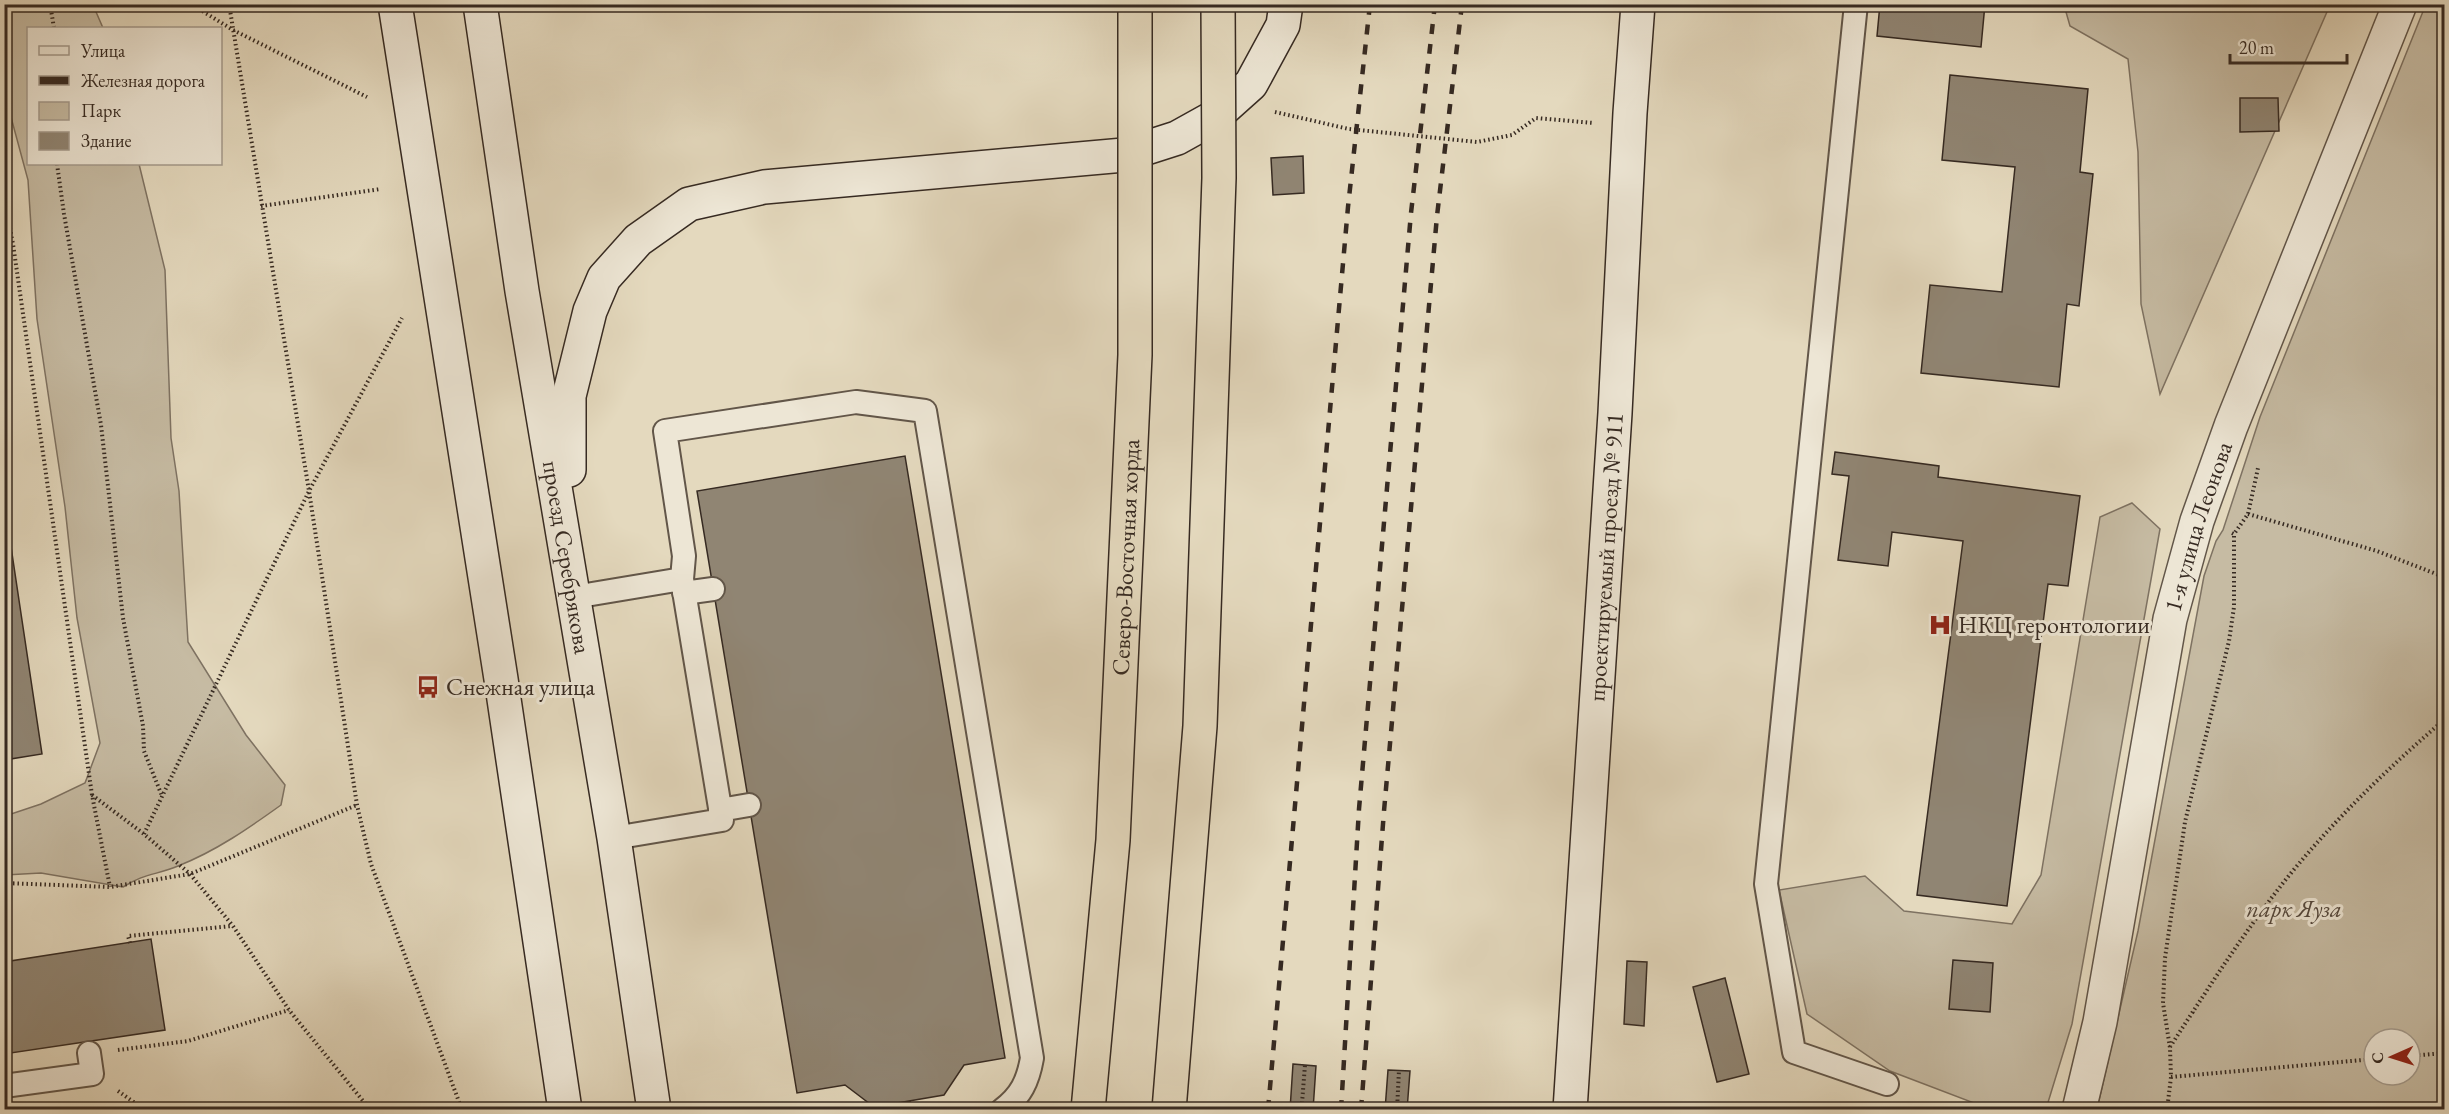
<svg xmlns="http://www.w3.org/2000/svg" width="2449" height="1114" font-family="'EB Garamond',serif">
  <rect width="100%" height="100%" fill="#e4d9be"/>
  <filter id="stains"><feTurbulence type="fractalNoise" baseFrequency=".00333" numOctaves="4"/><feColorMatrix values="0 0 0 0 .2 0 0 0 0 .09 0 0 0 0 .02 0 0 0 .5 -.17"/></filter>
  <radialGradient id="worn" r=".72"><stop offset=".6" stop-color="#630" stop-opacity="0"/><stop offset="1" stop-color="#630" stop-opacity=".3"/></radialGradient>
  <!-- green -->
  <path fill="#c6bba3" stroke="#7e7262" stroke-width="1.5" fill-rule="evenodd" d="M5 4 93 5 103 28H28V164H139L165 270 171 438 179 491 188 642 246 735 285 785 281 805C249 828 216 851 178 866 157 875 145 873 123 887L41 873 5 875V816L41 804 85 783 100 743 77 618 65 507 37 319 28 180 5 95Z
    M2426 4 2444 5V1109H2097L2138 931 2204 576 2216 541 2223 530 2260 417ZM2374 1039H2410V1075H2374Z
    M2064 5H2330L2160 394 2141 304 2138 152 2128 59 2070 26Z
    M2132 503 2160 529 2072 1024 2046 1109H1983L1982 1106 1890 1071 1807 1014 1779 890 1865 876 1904 911 2012 924 2041 875 2100 517Z"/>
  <!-- building -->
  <path fill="#908573" stroke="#362a22" stroke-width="1.5" d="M1880 4H1985L1981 47 1877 36Z
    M1950 75 2088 89 2080 172 2093 174 2079 306 2067 304 2059 387 1921 373 1930 285 2002 292 2015 167 1942 160Z
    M2240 98H2278L2279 131 2240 132Z
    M1303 156 1304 193 1273 195 1271 158Z
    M1835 452 1939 466 1938 477 2080 496 2068 586 2048 584 2007 906 1917 895 1963 541 1892 532 1888 566 1838 560 1849 476 1832 474Z
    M905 456 1005 1058 964 1065 944 1095 874 1107 845 1085 797 1093 697 491Z
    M4 500 42 754 4 760Z
    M151 939 165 1030 4 1054V962Z
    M1953 960 1993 963 1990 1012 1949 1009Z
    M1627 961 1647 962 1644 1026 1624 1024Z
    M1725 978 1749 1074 1717 1082 1693 987Z
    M1293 1064 1316 1066 1313 1110H1290Z
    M1388 1070 1410 1071 1407 1110H1385Z"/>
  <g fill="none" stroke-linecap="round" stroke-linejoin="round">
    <!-- lane casing -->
    <g stroke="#625649" stroke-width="26">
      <path id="lane" d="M1856 4 1766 884 1794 1052 1887 1084
        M682 579 684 556 665 431 856 402 925 411 1032 1058C1028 1081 1021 1096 1002 1110
        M684 593 713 589
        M574 597 682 579 722 820 614 838
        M720 810 749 805
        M4 1086 92 1074 89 1053"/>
    </g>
    <!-- street casing -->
    <g stroke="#625649" stroke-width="36">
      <g id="street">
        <path id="s1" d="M2079 1110 2100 1022 2170 619 2197 521 2231 426 2400 4"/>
      </g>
    </g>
    <!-- secondary casing -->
    <g stroke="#362a22" stroke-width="36">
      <g id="secondary">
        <path d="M395 4 501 679 565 1110"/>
        <path id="s2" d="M480 4 522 291 614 838 654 1110"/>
        <path d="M569 470V396L590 311 604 278 638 240 689 204 764 187 1124 155 1177 138 1213 118 1251 84 1283 25 1286 4"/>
        <path id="s3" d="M1570 1110 1615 413 1630 113 1638 4"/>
      </g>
    </g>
    <!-- path -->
    <path stroke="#362a22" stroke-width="4" stroke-dasharray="1.5 3" stroke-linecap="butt" d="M50 4 54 28
      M191 4 233 30 367 97
      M229 4 309 491 357 805 371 864 462 1110
      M1275 112 1349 129 1477 142 1512 135 1536 118 1594 123
      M57 164 64 214 101 425 123 618 143 726 144 751 162 796
      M4 197 13 244 92 795 110 887
      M261 206 381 189
      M4 244H13
      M2248 514 2377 551 2444 577
      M2232 533 2234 534 2248 514 2258 468
      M92 795 144 834 190 874 233 926 289 1010 368 1107 377 1110
      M144 834 309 491 402 318
      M4 883 110 887 190 874 357 805
      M130 943 128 936 232 926
      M2170 1047C2207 990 2244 932 2287 878 2334 820 2388 768 2444 720
      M118 1050 188 1041 289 1010
      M2410 1056 2444 1053
      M2171 1077 2374 1059
      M118 1091 145 1110
      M909 1101 910 1110
      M1302 1103 1305 1065
      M690 1106 713 1104 805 1106 808 1110
      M805 1106 828 1110
      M1397 1110 1399 1070
      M2167 1110 2171 1077 2170 1048 2163 1003 2165 958 2185 822 2229 641 2234 607V534"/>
    <!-- lane -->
    <use href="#lane" stroke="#ede6d5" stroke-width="22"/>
    <!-- street -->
    <use href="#street" stroke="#ede6d5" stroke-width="33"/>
    <!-- secondary -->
    <use href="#secondary" stroke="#ede6d5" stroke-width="33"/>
    <!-- rail -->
    <path stroke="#362a22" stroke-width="4.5" stroke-dasharray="10 10" stroke-linecap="butt" d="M1268 1110 1348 207 1370 4
      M1341 1110 1359 809 1411 213 1435 4
      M1361 1110 1384 811 1437 216 1462 4"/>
    <!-- primary-bridge casing -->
    <g stroke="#362a22" stroke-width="36" stroke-linecap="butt">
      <g id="primary-bridge">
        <path id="s4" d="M1088 1110 1113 840 1135 355V4"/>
        <path d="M1169 1110 1200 726 1219 178 1218 4"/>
      </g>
    </g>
    <!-- primary-bridge -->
    <use href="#primary-bridge" stroke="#e4d9be" stroke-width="33"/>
  </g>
  <!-- icons -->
  <defs>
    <g id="hospital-bare" transform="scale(1.8)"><path d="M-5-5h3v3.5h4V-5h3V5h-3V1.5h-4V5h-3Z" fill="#8f2418" stroke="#ede6d5" stroke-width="2.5" paint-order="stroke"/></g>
    <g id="bus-bare" transform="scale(1.8)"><path d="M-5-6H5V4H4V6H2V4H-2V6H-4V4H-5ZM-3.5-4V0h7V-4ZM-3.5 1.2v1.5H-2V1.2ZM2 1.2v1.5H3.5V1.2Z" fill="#8f2418" stroke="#ede6d5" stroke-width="2.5" paint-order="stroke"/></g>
  </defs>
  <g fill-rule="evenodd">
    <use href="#hospital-bare" x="1940" y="625"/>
    <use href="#bus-bare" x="428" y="687"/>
  </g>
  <g text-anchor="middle" stroke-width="6" stroke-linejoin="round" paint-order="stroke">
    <!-- street labels -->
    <g font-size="24" fill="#362a22" stroke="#ede6d5">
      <text dy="8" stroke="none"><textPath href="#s1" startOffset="596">1-я улица Леонова</textPath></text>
      <text dy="8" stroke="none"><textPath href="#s2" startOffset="560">проезд Серебрякова</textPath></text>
      <text dy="8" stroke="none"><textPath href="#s3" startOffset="554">проектируемый проезд № 911</textPath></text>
      <text dy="8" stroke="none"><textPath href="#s4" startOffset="554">Северо-Восточная хорда</textPath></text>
    </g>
    <!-- poi labels -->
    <g font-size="24" fill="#362a22" stroke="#ede6d5" text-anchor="start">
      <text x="1958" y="633">НКЦ геронтологии</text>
      <text x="446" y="695">Снежная улица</text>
    </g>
    <!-- park labels -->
    <g font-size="24" font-style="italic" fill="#53473c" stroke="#ede6d5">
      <text x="2294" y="917">парк Яуза</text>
    </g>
  </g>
  <!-- margin -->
  <rect width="2449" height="1114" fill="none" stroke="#e4d9be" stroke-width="24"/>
  <rect x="6" y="6" width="2437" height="1102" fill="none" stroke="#362a22" stroke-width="3"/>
  <rect x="12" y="12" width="2425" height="1090" fill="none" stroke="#362a22" stroke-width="1.5"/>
  <!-- legend -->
  <rect x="27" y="27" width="195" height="138" fill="#ede6d5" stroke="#a49b8d" stroke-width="1.5"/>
  <rect x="39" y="46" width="30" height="9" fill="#ede6d5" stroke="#a49b8d" stroke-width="1.5"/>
  <text x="81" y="57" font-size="18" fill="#362a22">Улица</text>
  <rect x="39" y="76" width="30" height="9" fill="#362a22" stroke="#a49b8d" stroke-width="1.5"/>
  <text x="81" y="87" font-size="18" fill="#362a22">Железная дорога</text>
  <rect x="39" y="102" width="30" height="18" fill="#c6bba3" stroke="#a49b8d" stroke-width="1.5"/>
  <text x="81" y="117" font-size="18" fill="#362a22">Парк</text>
  <rect x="39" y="132" width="30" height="18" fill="#908573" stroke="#a49b8d" stroke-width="1.5"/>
  <text x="81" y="147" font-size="18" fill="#362a22">Здание</text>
  <!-- north arrow -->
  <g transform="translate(2392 1057) rotate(267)"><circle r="28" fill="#ede6d5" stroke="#a49b8d" stroke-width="1.5"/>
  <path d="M0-4.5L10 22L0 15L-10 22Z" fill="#8f2418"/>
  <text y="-9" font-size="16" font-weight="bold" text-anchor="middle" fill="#362a22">С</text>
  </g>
  <!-- scale -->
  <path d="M2230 54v9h117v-9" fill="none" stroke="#362a22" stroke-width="3"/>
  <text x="2239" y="54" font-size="18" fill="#362a22" stroke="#ede6d5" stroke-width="4.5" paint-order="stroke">20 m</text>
  <rect width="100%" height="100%" filter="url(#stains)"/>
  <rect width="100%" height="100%" fill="url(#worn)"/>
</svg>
